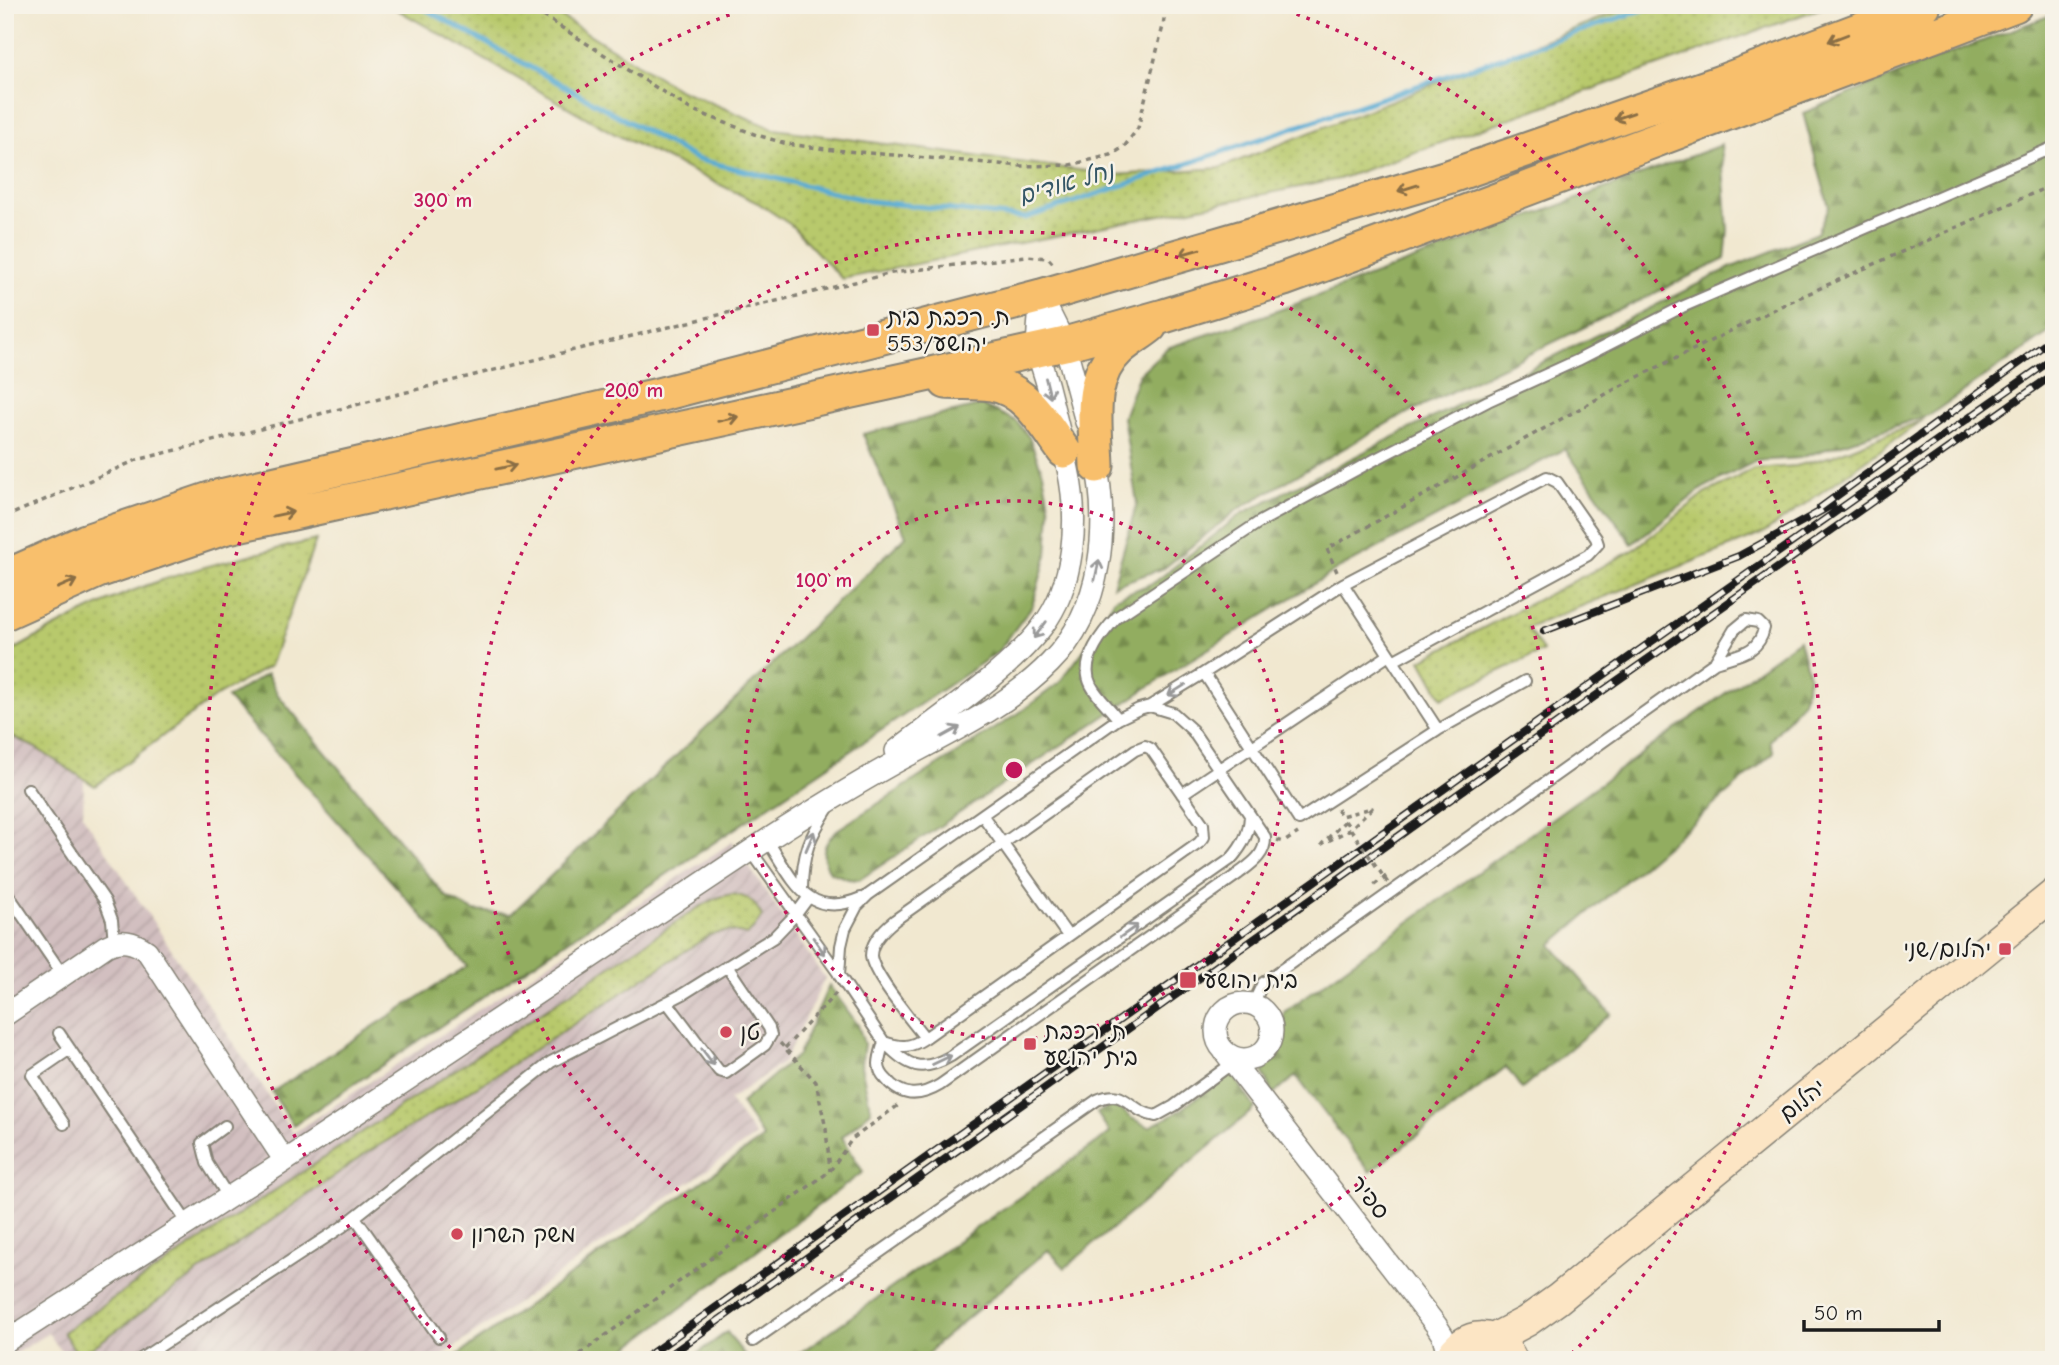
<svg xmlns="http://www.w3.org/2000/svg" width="2059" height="1365" font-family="'Comic Neue','Playpen Sans Hebrew',sans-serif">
  <defs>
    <pattern id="industrial-furrows" width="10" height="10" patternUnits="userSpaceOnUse" patternTransform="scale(1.75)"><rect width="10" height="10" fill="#d2bfc0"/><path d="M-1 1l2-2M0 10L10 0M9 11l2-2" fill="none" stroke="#b4a4a4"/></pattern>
    <pattern id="grass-dots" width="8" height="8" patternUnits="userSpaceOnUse" patternTransform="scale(1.75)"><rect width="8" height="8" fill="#b8c96c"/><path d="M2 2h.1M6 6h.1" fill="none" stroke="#9eac5d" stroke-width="1.8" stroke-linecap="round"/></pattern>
    <pattern id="forest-firs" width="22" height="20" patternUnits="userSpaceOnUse" patternTransform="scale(1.75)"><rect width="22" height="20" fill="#92ad60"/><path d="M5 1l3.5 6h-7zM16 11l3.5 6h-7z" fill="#768c4e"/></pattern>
  </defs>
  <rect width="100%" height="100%" fill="#f7f3e8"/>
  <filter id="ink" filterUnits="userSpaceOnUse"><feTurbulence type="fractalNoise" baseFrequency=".0143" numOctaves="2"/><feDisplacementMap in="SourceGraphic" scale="14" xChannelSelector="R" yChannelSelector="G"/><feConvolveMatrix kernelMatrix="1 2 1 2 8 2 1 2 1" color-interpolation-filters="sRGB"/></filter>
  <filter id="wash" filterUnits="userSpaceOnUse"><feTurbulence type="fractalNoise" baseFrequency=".00686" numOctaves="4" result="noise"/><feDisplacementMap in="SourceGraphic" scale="28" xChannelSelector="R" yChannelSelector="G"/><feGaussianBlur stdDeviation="1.57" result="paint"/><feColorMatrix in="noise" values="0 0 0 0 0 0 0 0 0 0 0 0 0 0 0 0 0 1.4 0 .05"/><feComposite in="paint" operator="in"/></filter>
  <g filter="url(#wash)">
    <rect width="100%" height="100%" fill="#f1e8d0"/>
    <!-- industrial -->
    <path fill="url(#industrial-furrows)" d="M5 732 28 742 84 780 83 816 293 1133 732 842 825 978 784 1062 729 1100 755 1136 436 1360H68L48 1333 5 1360Z"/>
    <!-- grass -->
    <path fill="url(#grass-dots)" stroke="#6a7244" stroke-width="2" d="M389 5H542L678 89 774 129 1115 175 1220 168 1634 5H1830L1339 179 842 279 791 225 758 203 615 134Z
      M1923 420 1764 533 1527 628 1543 651 1442 698 1421 660 1632 551 1704 494 1754 469 1796 466 1832 456Z
      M316 540 270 666 218 695 95 786 36 748 5 733V655C51 629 96 604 145 586 200 566 258 553 316 540Z
      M732 894C748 896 755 902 762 916L754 928 747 935 729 931 710 935 493 1077 365 1154 79 1357 63 1332 696 909 716 898Z"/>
    <!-- forest -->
    <path fill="url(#forest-firs)" stroke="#57643e" stroke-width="2" d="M2054 14V329L1931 414 1800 458 1756 461 1703 488 1632 544 1565 449 1340 568 1171 672 859 880 848 879 830 872C819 855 823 844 837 830L1019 713 1059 683 1090 642 1115 598 1155 582 1241 514 1730 268 1817 233 1829 207 1803 113 1940 57Z
      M1721 145 1728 229 1725 259 1395 419 1237 510 1164 568 1113 586 1137 503 1123 417 1139 374 1167 348 1266 315Z
      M982 405 1016 421 1029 437 1043 473 1050 510 1047 555 1032 606 998 652 293 1125 272 1092 467 966 227 698 267 674 278 695 446 897 474 911 511 914 906 536 863 434Z
      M1799 640 1809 676 1803 701 1770 741 1774 753 1551 945 1611 1014 1522 1089 1506 1067 1370 1172 1296 1076 1273 1094 1263 1073 1283 1036 1284 1012Z
      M829 985 858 1025 864 1044 861 1066 871 1111 842 1137 863 1172 611 1360H451L763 1138 741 1103 798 1055Z
      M1232 1073 1255 1108 1065 1268 1048 1250 936 1345 923 1360H790L1110 1133 1097 1113 1112 1104 1119 1107 1131 1118 1149 1127 1171 1116Z
      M727 1332 748 1360H689Z"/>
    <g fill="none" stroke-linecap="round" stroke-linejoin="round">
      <!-- stream -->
      <path stroke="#59acd4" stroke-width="5" d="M418 5 696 159 869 201 1026 218 1657 5"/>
    </g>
  </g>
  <g filter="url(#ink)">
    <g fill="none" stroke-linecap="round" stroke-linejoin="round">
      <!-- service casing -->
      <g stroke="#868276" stroke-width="14">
        <path id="service" d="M1343 584 1438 730 1299 820 1204 673Z
          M1343 584 1547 477 1557 482 1596 538 1598 544 1588 555 1393 661
          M1150 706 1173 713 1192 730 1265 837C1266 855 1251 864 1238 874L940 1085C920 1097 902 1098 886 1079 882 1075 879 1069 879 1064 879 1057 882 1049 884 1042L839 975 841 946 845 929 857 906 868 895 1118 719 1139 709Z
          M1150 706 1204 673
          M1118 719C1110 708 1097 697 1091 685 1079 662 1102 633 1117 617L1258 523 1374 460 1488 401 1578 360 1682 307 2054 147
          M1438 730 1525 681
          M28 789 105 901 112 920 114 942
          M1182 794 1389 655
          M983 816 1068 936
          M767 840C793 879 807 921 861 898
          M751 851 839 974
          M5 890 63 975
          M802 890C802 853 810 836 830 805
          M667 1002 719 1071 726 1073 765 1045 771 1035 769 1028 727 966
          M1253 1004 1263 983 1715 662C1738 654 1759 654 1764 628L1758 622 1746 620 1734 630 1715 662
          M59 1033 188 1224
          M884 1042C901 1048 910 1048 925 1038L1199 843 1204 837 1203 824 1151 749 1145 746 1135 750 895 920C885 928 871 941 871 956 873 975 912 1021 925 1038
          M886 1044C908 1067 922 1073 951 1056L1231 859C1243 845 1249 834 1250 816
          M64 1124 32 1075 70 1049
          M225 1126 202 1143 207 1163 229 1198
          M355 1217 439 1337
          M753 1341 1097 1100C1127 1087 1127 1111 1156 1116L1174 1106 1234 1062
          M139 1360 342 1227 551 1062 683 994 774 937 797 913 808 898"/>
      </g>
      <!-- minor casing -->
      <g stroke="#868276" stroke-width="24">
        <path id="minor" d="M1041 296 1065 344 1086 422
          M896 751C941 715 1008 672 1042 627 1075 584 1079 520 1068 469 1062 442 1055 414 1048 387 1045 375 1040 363 1038 351 1036 334 1040 315 1041 298
          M1216 1031a28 28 0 1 1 56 0a28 28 0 1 1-56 0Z
          M5 1015 106 946C122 939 133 941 147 951L285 1161
          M1224 1051 1436 1325 1443 1336 1449 1358
          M5 1342 285 1161 767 840C809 813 851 787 894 763 948 734 1007 707 1050 663 1104 609 1110 524 1094 453"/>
      </g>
      <!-- secondary casing -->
      <g stroke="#868276" stroke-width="33">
        <path id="secondary" d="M1493 1339 1527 1321 1558 1299 2054 894
          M1449 1360C1464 1330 1498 1329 1512 1360"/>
      </g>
      <!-- primary casing -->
      <g stroke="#868276" stroke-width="37">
        <path id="primary" d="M946 382C961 383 977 382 991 384 1026 389 1045 425 1064 451
          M1097 466C1096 426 1086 379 1119 349 1128 341 1140 334 1150 326
          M5 577 86 541 216 497 658 395 1041 296 1360 203 1451 176 1721 82 1924 5
          M5 613 98 571 224 528 939 372 1065 344 1164 316 1284 279 1380 244 2015 5"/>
      </g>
      <!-- path -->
      <path stroke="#868276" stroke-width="3.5" stroke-dasharray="5 5" stroke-linecap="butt" d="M526 5 690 109 754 134 787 144 834 150 1022 166 1070 165 1111 155 1124 147 1138 128 1163 26 1166 5
        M5 517 137 460 570 351 892 273 1026 256 1048 258 1055 266
        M1337 572 1327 549 1626 383 1787 303 2054 184
        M1337 809 1341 816 1372 808 1349 830 1322 844 1345 821
        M1277 840 1284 842 1298 833
        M1374 885 1390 873
        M780 1043 816 1082 826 1129 830 1171
        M785 1048 836 993
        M572 1360 830 1171 852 1139 900 1104"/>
      <!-- service -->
      <use href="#service" stroke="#fff" stroke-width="10"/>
      <!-- minor -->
      <use href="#minor" stroke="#fff" stroke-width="21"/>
      <!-- secondary -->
      <use href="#secondary" stroke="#fce5c4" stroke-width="30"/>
      <!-- primary -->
      <use href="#primary" stroke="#f8bf6c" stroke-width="33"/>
      <!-- rail casing -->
      <g stroke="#1c1c1c" stroke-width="8">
        <path id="rail" d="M1820 508 2044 345
          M1544 631 1739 556 1832 505
          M642 1360 1611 670 2054 358
          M663 1360 1618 680 2054 374"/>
      </g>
      <!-- rail -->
      <use href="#rail" stroke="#f7f3e8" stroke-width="5" stroke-dasharray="16" stroke-linecap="butt"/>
      <!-- path-bridge -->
      <path stroke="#868276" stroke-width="3.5" stroke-dasharray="5 5" stroke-linecap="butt" d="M1345 821 1390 886"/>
    </g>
    <!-- one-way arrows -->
    <defs><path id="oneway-shaft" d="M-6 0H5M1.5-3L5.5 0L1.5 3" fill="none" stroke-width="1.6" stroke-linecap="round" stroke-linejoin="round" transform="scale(1.75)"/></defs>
    <g stroke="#8a6e44">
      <use href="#oneway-shaft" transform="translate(1838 38) rotate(159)"/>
      <use href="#oneway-shaft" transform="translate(1624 116) rotate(161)"/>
      <use href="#oneway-shaft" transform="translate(1408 188) rotate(163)"/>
      <use href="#oneway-shaft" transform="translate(1190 252) rotate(164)"/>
      <use href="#oneway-shaft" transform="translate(728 419) rotate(-13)"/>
      <use href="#oneway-shaft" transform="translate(506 467) rotate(-12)"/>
      <use href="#oneway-shaft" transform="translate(283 514) rotate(-12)"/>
      <use href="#oneway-shaft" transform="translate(67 584) rotate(-23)"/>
    </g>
    <g stroke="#999">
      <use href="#oneway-shaft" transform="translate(1048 388) rotate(76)"/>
      <use href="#oneway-shaft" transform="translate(1097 570) rotate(-78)"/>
      <use href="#oneway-shaft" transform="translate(1040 630) rotate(127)"/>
      <use href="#oneway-shaft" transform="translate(1177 690) rotate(148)"/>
      <use href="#oneway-shaft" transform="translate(951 732) rotate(-29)"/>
      <use href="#oneway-shaft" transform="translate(810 841) rotate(-67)"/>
      <use href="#oneway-shaft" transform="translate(1129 931) rotate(-35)"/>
      <use href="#oneway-shaft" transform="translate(819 946) rotate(55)"/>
      <use href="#oneway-shaft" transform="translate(708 1057) rotate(53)"/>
      <use href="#oneway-shaft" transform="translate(942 1060) rotate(-25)"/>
    </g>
  </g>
  <!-- distance rings -->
  <g fill="none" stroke="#c2185b" stroke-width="3.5" stroke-dasharray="3.5 7">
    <circle cx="1014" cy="770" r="269"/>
    <circle cx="1014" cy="770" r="538"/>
    <path d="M458 1355A807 807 0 0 1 751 7M1277 7A807 807 0 0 1 1570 1355"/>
  </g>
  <!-- markers -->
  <g fill="#d1495b" stroke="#f7f3e8" stroke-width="2.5">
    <rect x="866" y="323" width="14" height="14" rx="3.5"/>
    <rect x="1998" y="942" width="14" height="14" rx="3.5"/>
    <rect x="1179" y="971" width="18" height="18" rx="3.5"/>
    <circle cx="726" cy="1032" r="7"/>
    <rect x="1023" y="1037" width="14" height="14" rx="3.5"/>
    <circle cx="457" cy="1234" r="7"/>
  </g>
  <g text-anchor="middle" stroke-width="5" stroke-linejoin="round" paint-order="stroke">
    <!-- poi labels -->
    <g font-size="23" fill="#1c1c1c" stroke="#f7f3e8" text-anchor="start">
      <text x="887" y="325">ת. רכבת בית<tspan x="887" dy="26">יהושע/553</tspan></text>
      <text x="1991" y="957" text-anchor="end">יהלום/שני</text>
      <text x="1204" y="988">בית יהושע</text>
      <text x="1044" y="1039">ת. רכבת<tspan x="1044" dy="26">בית יהושע</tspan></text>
      <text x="740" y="1040">טן</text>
      <text x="471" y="1242">משק השרון</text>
    </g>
    <!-- street labels -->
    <g font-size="23" fill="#1c1c1c" stroke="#f7f3e8">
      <text transform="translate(1802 1100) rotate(-39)" y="8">יהלום</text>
      <text transform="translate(1370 1197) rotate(52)" y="8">ספיר</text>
    </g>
    <!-- water labels -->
    <g font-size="24" font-style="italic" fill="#345666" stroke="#f7f3e8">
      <text transform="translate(1066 183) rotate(-16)" y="8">נחל אודים</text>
    </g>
  </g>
  <circle cx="1014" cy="770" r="10" fill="#c2185b" stroke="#f7f3e8" stroke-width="3.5"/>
  <g font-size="21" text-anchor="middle" font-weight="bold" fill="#c2185b" stroke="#f7f3e8" stroke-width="5" stroke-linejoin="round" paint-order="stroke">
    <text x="443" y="207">300 m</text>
    <text x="634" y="397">200 m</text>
    <text x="824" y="587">100 m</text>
  </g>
  <!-- margin -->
  <rect width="2059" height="1365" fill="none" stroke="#f7f3e8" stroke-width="28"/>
  <!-- scale -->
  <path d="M1804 1320v10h135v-10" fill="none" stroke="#1c1c1c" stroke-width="3.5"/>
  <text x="1814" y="1320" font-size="21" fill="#1c1c1c" stroke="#f7f3e8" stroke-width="5" paint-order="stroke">50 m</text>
</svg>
